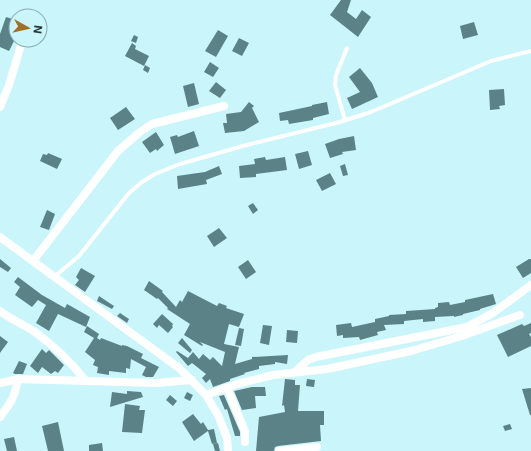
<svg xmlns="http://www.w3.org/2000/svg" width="531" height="451" font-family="Inter,sans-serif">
  <rect width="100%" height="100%" fill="#caf6fb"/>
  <!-- building -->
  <path fill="#5a8287" d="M341 0H351L347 12 356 19 362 10 371 17 358 37 330 15Z
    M6 17 16 20V30L13 38 15 39 9 51 0 47V34Z
    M474 22 478 35 463 39 460 26Z
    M218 30 228 36 216 57 205 51Z
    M134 35 138 37 136 43 131 41Z
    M239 38 249 43 242 56 232 51Z
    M132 43 136 46 135 49 149 56 144 66 125 56Z
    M210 62 219 68 213 77 204 72Z
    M145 65 150 68 148 73 143 70Z
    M360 68 372 83 378 97 352 109 347 98 360 92 349 77Z
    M216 82 226 90 220 98 209 91Z
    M194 83 199 104 188 107 183 86Z
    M504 89 505 105 499 106 500 109 490 110 489 90Z
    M249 102 254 106 252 108 259 122 244 131 225 133 223 123H227L226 114 241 112Z
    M327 102 329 114 313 118V120L289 124 288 120 280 121 279 113 312 106V105Z
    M126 107 135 119 118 130 110 118Z
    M194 131 199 146 175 154 170 137 177 135 178 137Z
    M156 132 164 145 157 151 156 149 150 153 142 142Z
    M354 136 356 150 342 152 343 154 330 158 325 144 339 139Z
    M308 151 312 165 299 169 295 154Z
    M48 153 62 159 57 169 40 161 43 154 47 155Z
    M265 157 266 160 285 157 287 170 256 174V177L240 178 239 166 255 164 254 159Z
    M345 164 348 175 343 176 340 166Z
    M219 166 222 174 206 180 207 184 178 189 177 176 205 172Z
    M330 173 336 184 322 191 316 180Z
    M253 203 258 210 253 214 248 206Z
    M47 210 55 214 49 230 40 227Z
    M219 228 227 238 214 247 207 236Z
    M0 259 11 268 8 272 0 267Z
    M529 259H531V273L523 278 516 267Z
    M248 260 256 272 246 279 238 267Z
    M81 268 95 276 85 292 75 285 79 280 76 277Z
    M18 277 42 295 65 308 67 304 90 317 86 327 58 314 49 331 36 323 46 305 38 300 32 307 15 295 20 287 14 282Z
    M149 281 163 291 162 292 176 307 180 300 182 302 188 291 217 306 219 303 227 306 226 308 244 314 239 327 229 324 224 344 239 347 235 364 252 359V357L288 355 287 364 275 362V364L259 366V369L244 373 245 374 230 379V381L213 387 210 379 206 383 202 378 206 374 192 363 188 366 176 352 177 351 188 358 193 352 199 359 203 354 210 360 213 357 222 366 225 352 200 342 203 345 202 346 184 335 190 324 167 309 168 308 158 298 157 299 144 290Z
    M493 294 496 304 480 309V310L463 314V315L454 317V316L435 317V321L423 322V319L404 321V324L384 325 386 330 377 332 378 335 360 340 359 337 343 338V335L337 336 336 325 351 323 352 327 375 322V319L389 316V315L406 314V311L435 309V308L438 307V303L449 302 450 305 465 302V300Z
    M99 296 114 306 112 309 97 301Z
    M120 313 129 319 127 323 117 316Z
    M162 314 173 324 172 326 173 327 168 333 159 325 157 328 153 324Z
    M531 323V333L529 334 531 337V346L508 357 497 335 522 324 524 326Z
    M263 325 272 326 269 345 260 343Z
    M87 326 99 334 97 338 100 340 101 338 122 346V345L127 346 143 354 141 358 159 367 153 377H146L142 375 146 367 131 359 130 369 126 368V373L109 371V375L97 373 98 367 93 365 95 360 85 352 94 338 84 332Z
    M239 328 244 329 241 346 235 345Z
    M287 330 298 331 297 343 286 342Z
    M0 336 8 342 0 353Z
    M182 338 192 350 190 353 178 343Z
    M42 349 46 353 49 350 64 365 58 373 55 371 51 374 42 367 38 373 30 366Z
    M19 361 27 364 23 374H15L13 373Z
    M285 379 295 380V385H300L298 411H324V425H320L321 441 278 446 275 447 274 451H256L259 417 285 412 284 405 282 406Z
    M307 379 315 380 314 387 306 386Z
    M252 387H265L266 396H255L256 408 242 410 234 391Z
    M531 388V415H530L522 389Z
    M127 391 141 392 143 397 110 407 112 392 127 394Z
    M187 392 193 395 190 401 184 398Z
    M170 395 177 401 173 406 166 400Z
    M224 395 240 432V436H235L227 409 225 410 219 396Z
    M125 404 140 406 139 410H145L142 433 122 432Z
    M193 414 201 424 203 422 208 430 214 429 217 443 212 444 208 431 194 441 182 422Z
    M58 422 64 451H48L42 426Z
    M510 424 512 429 505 431 503 426Z
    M14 437 17 451H7L4 439Z
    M102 443 103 451H89V445Z
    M218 443 220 451H215L213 444Z"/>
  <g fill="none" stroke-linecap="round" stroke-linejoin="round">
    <!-- lane -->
    <path stroke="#fff" stroke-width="4" d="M345 120 335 85 336 75 347 48
      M54 277 79 256 129 193 142 182 155 174 180 164 243 146 340 122 371 112 491 61 531 51"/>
    <!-- street -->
    <path stroke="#fff" stroke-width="8" d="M0 107 9 85 21 45
      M0 237 179 368 206 395 218 415 227 438 228 451
      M33 261 118 151 140 132 152 124 224 106
      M0 311C11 319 24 325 35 332 54 346 71 362 85 380
      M295 372 308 360 316 357 467 327 493 313 531 285
      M0 383 18 379 156 383 192 380
      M227 388 245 431V442
      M206 395 237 384 273 375 327 369 411 351 462 336 520 315
      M0 417C12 401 14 399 18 379
      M279 451 317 447"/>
  </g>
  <!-- north arrow -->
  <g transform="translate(28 28) rotate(98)"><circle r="19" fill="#caf6fb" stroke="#88a9ad"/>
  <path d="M0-3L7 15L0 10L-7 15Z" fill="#a07124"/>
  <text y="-6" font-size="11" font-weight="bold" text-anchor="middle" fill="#243638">N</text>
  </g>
</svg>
